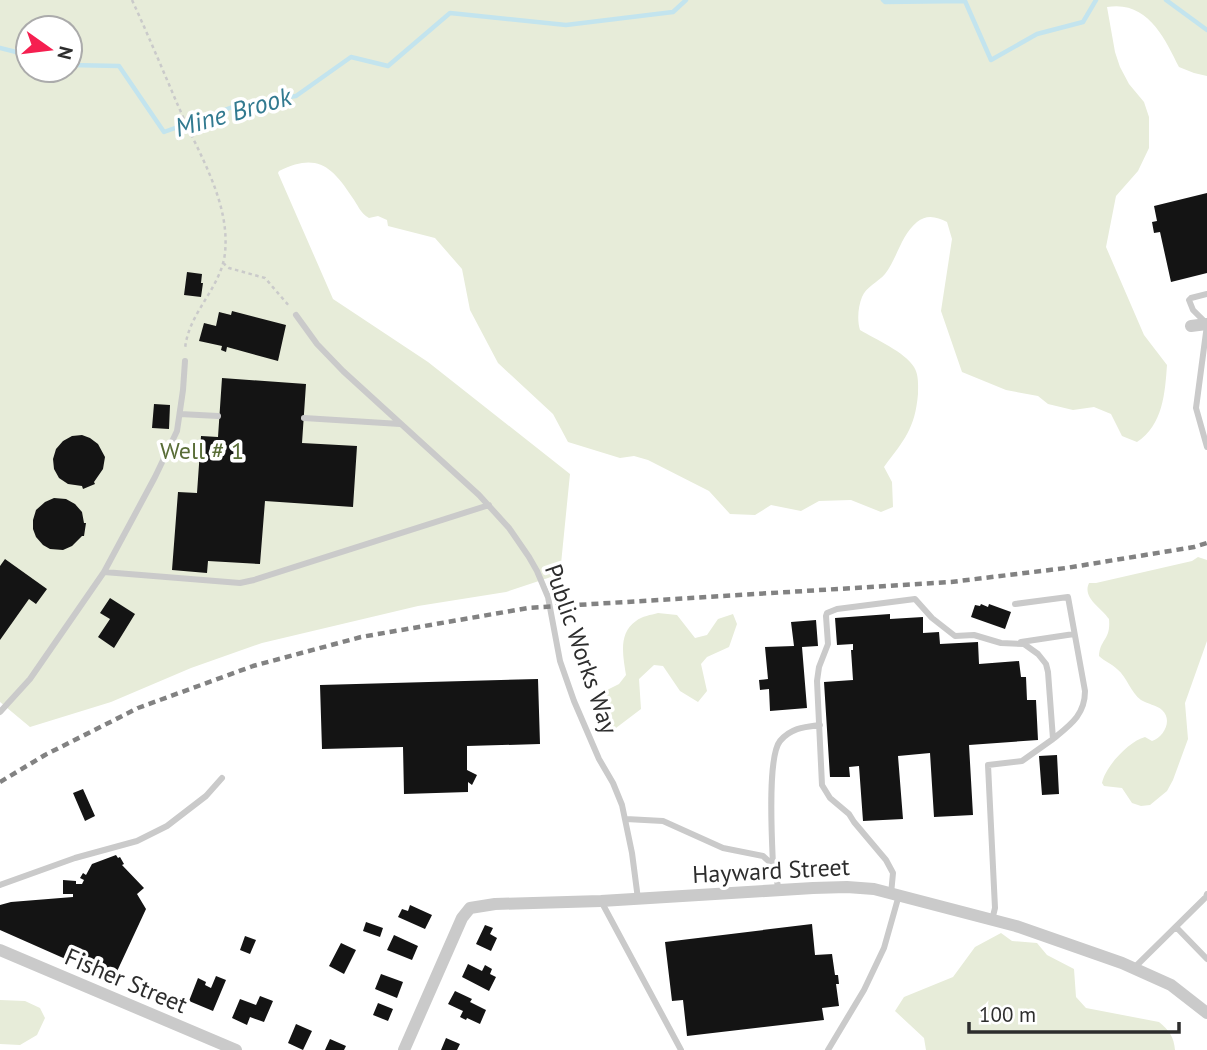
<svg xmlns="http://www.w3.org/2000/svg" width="1207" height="1050" font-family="'PT Sans',sans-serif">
  <rect width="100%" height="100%" fill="#fff"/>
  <!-- green -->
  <path fill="#e7ecd9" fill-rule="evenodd" d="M0 0H1207V76L1194 73 1179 67C1165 39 1148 0 1107 7L1115 52 1120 67 1129 84 1144 102 1149 117V148L1138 171 1116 196 1106 247 1144 335 1167 365C1165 393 1163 425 1137 442L1122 436 1111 414 1094 407 1073 410 1048 404 1038 396 1006 390 962 372 941 311 952 239 947 222C937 217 927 214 917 222 901 235 897 259 885 274 878 282 866 287 862 297 858 307 857 320 860 330 875 339 905 352 914 367 919 375 918 385 918 394 915 429 904 440 884 467L892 482 893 507 881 512 851 500 819 501 801 511 771 505 755 515 730 514 709 491 648 460 634 456 620 458 568 442 553 414 498 363 470 310 462 269 435 238 388 226 387 220 378 216 369 218C360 213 358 205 352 197 331 165 316 153 279 171L278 173 333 299 428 362 570 474 560 574 506 592 418 606 262 643 191 668 111 702 30 727 0 702ZM28 28H70V70H28Z
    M1198 557 1207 560V641L1185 703 1188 739 1173 780 1167 791 1150 805 1141 806 1132 803 1122 788 1104 786 1102 783C1105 767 1129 741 1145 737L1152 741C1164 737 1173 720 1162 710 1157 705 1147 704 1141 700 1131 693 1127 677 1117 669 1112 664 1104 661 1099 656 1100 639 1111 640 1109 619 1101 607 1082 598 1089 583H1096L1192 561Z
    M658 613 677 615 695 638 707 635 718 619 733 614 737 624 729 647 707 657 701 664 707 691 698 702 680 691 663 666 654 665 639 679 641 709 612 731 601 730 595 721V696L619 684 626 675C623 656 618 633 636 621 642 616 651 615 658 613Z
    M1001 933 1012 941 1037 943 1047 955 1074 969 1076 997 1086 1008 1159 1022C1169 1030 1174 1037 1175 1050H926L924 1038 895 1011 904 997 953 977 975 947Z
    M0 1000 25 1001 40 1008 45 1018 37 1035 20 1045 0 1044Z"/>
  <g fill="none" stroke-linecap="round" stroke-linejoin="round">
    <!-- stream -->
    <path stroke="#c3e4ee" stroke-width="4.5" d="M883 0 885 2 965 1 991 60 1037 34 1083 22 1096 0
      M1166 0 1207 30
      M0 48 28 55
      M70 65 119 66 164 132 241 104 296 96 351 57 388 66 450 13 566 25 673 12 686 0"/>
  </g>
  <!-- building -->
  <path fill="#141414" d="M1207 193V273L1171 282 1160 232 1154 233 1152 222 1157 221 1154 206Z
    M187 272 202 274 201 283H203L201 297 184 295Z
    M232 311 286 325 278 361 227 347 226 352 221 350 222 346 199 341 204 323 216 326 219 312 231 315Z
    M222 378 306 384 302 443 357 446 353 507 265 501 260 564 208 561 207 573 172 570 178 492 197 493 201 436 218 437Z
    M154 404 170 405 169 429 152 428Z
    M82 435 90 438 98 444 105 457 103 469 94 482 95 484 83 489 82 486 68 484 59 478 54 469 53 459 56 449 63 441 72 436Z
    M54 498 66 499 75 504 82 512 84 523H86L84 536H82L72 546 63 550 50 549 43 545 36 537 33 529V520L36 510 45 502Z
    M5 559 47 589 36 604 29 599 0 640V566Z
    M110 598 135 614 114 648 98 637 110 619 100 613Z
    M981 604 988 607 989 604 1011 612 1005 629 971 617 975 605 980 606Z
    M890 614V619L923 617V633L939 632 940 644 978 642 979 664 1019 661 1021 677H1026L1027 700H1036L1038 740 969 745 973 815 934 817 930 753 898 756 903 819 863 821 859 766 849 767 850 777H830L824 682 853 680 851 650H853V644L837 645 835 618Z
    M816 620 818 646 802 647 807 708 770 711 769 689 760 690 759 680 768 679 765 647 794 646 791 622Z
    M538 679 540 744 467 746V770L477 775 472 785 468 782V792L404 794 403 747 322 749 320 685Z
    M1057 755 1059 794 1042 795 1039 756Z
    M83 789 95 816 85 821 73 793Z
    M116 855 118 858 120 857 124 864 122 865 144 888 137 894 146 909 113 980 0 930V905L11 902 73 897V894H63V880L76 881V884H82L84 880 80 878 83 873 86 875 92 864Z
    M410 905 432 915 425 929 398 917 402 909 408 911Z
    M366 922 383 928 380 937 363 931Z
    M812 924 815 955 832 954 835 975H838L839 984H836L839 1006 822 1008 824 1020 687 1036 683 1000 672 1001 665 942Z
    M485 925 493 928 490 934 497 938 491 951 476 944Z
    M394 935 418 946 412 960 387 950Z
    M245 936 256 940 250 954 240 950Z
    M341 943 356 950 344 974 329 966Z
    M468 964 482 971 485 965 492 969 490 974 496 977 489 991 462 977Z
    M381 974 403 982 397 998 375 989Z
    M216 976 226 980 213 1011 189 1001 198 978 206 982 205 985 211 988Z
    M455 991 472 999 470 1002 486 1010 480 1024 467 1018 466 1020 460 1017 463 1011 448 1004Z
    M260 996 273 1001 264 1022 250 1017 247 1025 232 1018 240 999 256 1005Z
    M378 1003 393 1009 388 1021 373 1015Z
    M296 1024 312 1031 303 1050 288 1043Z
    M446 1038 460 1044 457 1050H441Z
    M330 1039 346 1046 344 1050H325Z"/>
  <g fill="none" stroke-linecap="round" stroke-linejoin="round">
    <!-- path -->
    <path stroke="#cacaca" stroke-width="2.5" stroke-dasharray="3.5 3.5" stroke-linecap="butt" d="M132 0C150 39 166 78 183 117 202 159 230 205 225 253 221 289 187 314 185 350
      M223 263 229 268 265 278 290 307"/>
    <!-- service -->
    <path stroke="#cacaca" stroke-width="6" d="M1207 294 1191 298 1189 300 1193 310 1207 324
      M296 315 317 344 343 371 479 495 509 528 529 557 537 571 548 597 560 661 574 701 599 759 613 783 622 805 632 853 638 899
      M1207 325 1196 408 1207 447
      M180 414 218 416
      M304 418 400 424
      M104 572 240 583 254 580 489 505
      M1015 604 1068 597 1085 691C1085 715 1070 725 1053 739
      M1021 642 1074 634
      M0 712 30 679 104 572 155 477 177 431 183 390 185 361
      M626 819 663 821 723 848 763 856 773 865 779 890
      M773 865C772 841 767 757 780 741 791 728 804 727 820 725
      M0 885 75 858 137 841 167 826 206 796 222 778
      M891 894 893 873 886 860 854 822 849 814 830 798 822 785 817 681 819 667 828 644 826 616 827 613 837 609 915 599 932 618 955 636 974 635 1001 643 1024 644 1038 654 1046 664 1048 672 1053 739 1022 761 988 765 995 908 992 920
      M601 901 681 1050
      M1176 927 1207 959
      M1134 968 1206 897 1207 894
      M828 1050 864 990 884 948 899 895"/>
    <!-- minor -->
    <path stroke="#cacaca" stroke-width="12" d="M1191 326 1207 324
      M0 950 236 1050
      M404 1050 462 918 470 908 495 904 601 901 813 888 847 887 874 889 1016 926 1122 963 1171 985 1207 1013"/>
    <!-- rail -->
    <path stroke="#828282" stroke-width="4.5" stroke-dasharray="7 5" stroke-linecap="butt" d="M0 782 45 755 138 708 253 666 361 637 528 608 951 582 1066 568 1194 547 1207 543"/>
  </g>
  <g text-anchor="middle" stroke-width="7" stroke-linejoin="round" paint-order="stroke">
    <!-- park labels -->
    <g font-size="24" fill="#596d37" stroke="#fff">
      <text x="202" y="459">Well # 1</text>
    </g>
    <!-- street labels -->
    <g font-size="24" fill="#2d2d2d" stroke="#fff">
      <text transform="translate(581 649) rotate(71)" y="8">Public Works Way</text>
      <text transform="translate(771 871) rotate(-3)" y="8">Hayward Street</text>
      <text transform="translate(126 981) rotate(23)" y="8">Fisher Street</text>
    </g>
    <!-- water labels -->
    <g font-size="26" font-style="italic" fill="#327a90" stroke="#fff">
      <text transform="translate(233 112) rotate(-16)" y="9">Mine Brook</text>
    </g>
  </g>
  <!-- north arrow -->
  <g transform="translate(49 49) rotate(104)"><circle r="33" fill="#ffffff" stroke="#ababab" stroke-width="2"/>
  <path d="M0-5L12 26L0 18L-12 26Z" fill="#f51f50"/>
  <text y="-10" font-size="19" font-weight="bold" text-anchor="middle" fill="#2d2d2d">N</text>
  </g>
  <!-- scale -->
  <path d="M969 1022v10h210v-10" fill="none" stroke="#2d2d2d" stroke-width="3.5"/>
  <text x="979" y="1022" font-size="21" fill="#2d2d2d" stroke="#ffffff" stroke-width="5" paint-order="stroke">100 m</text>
</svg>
